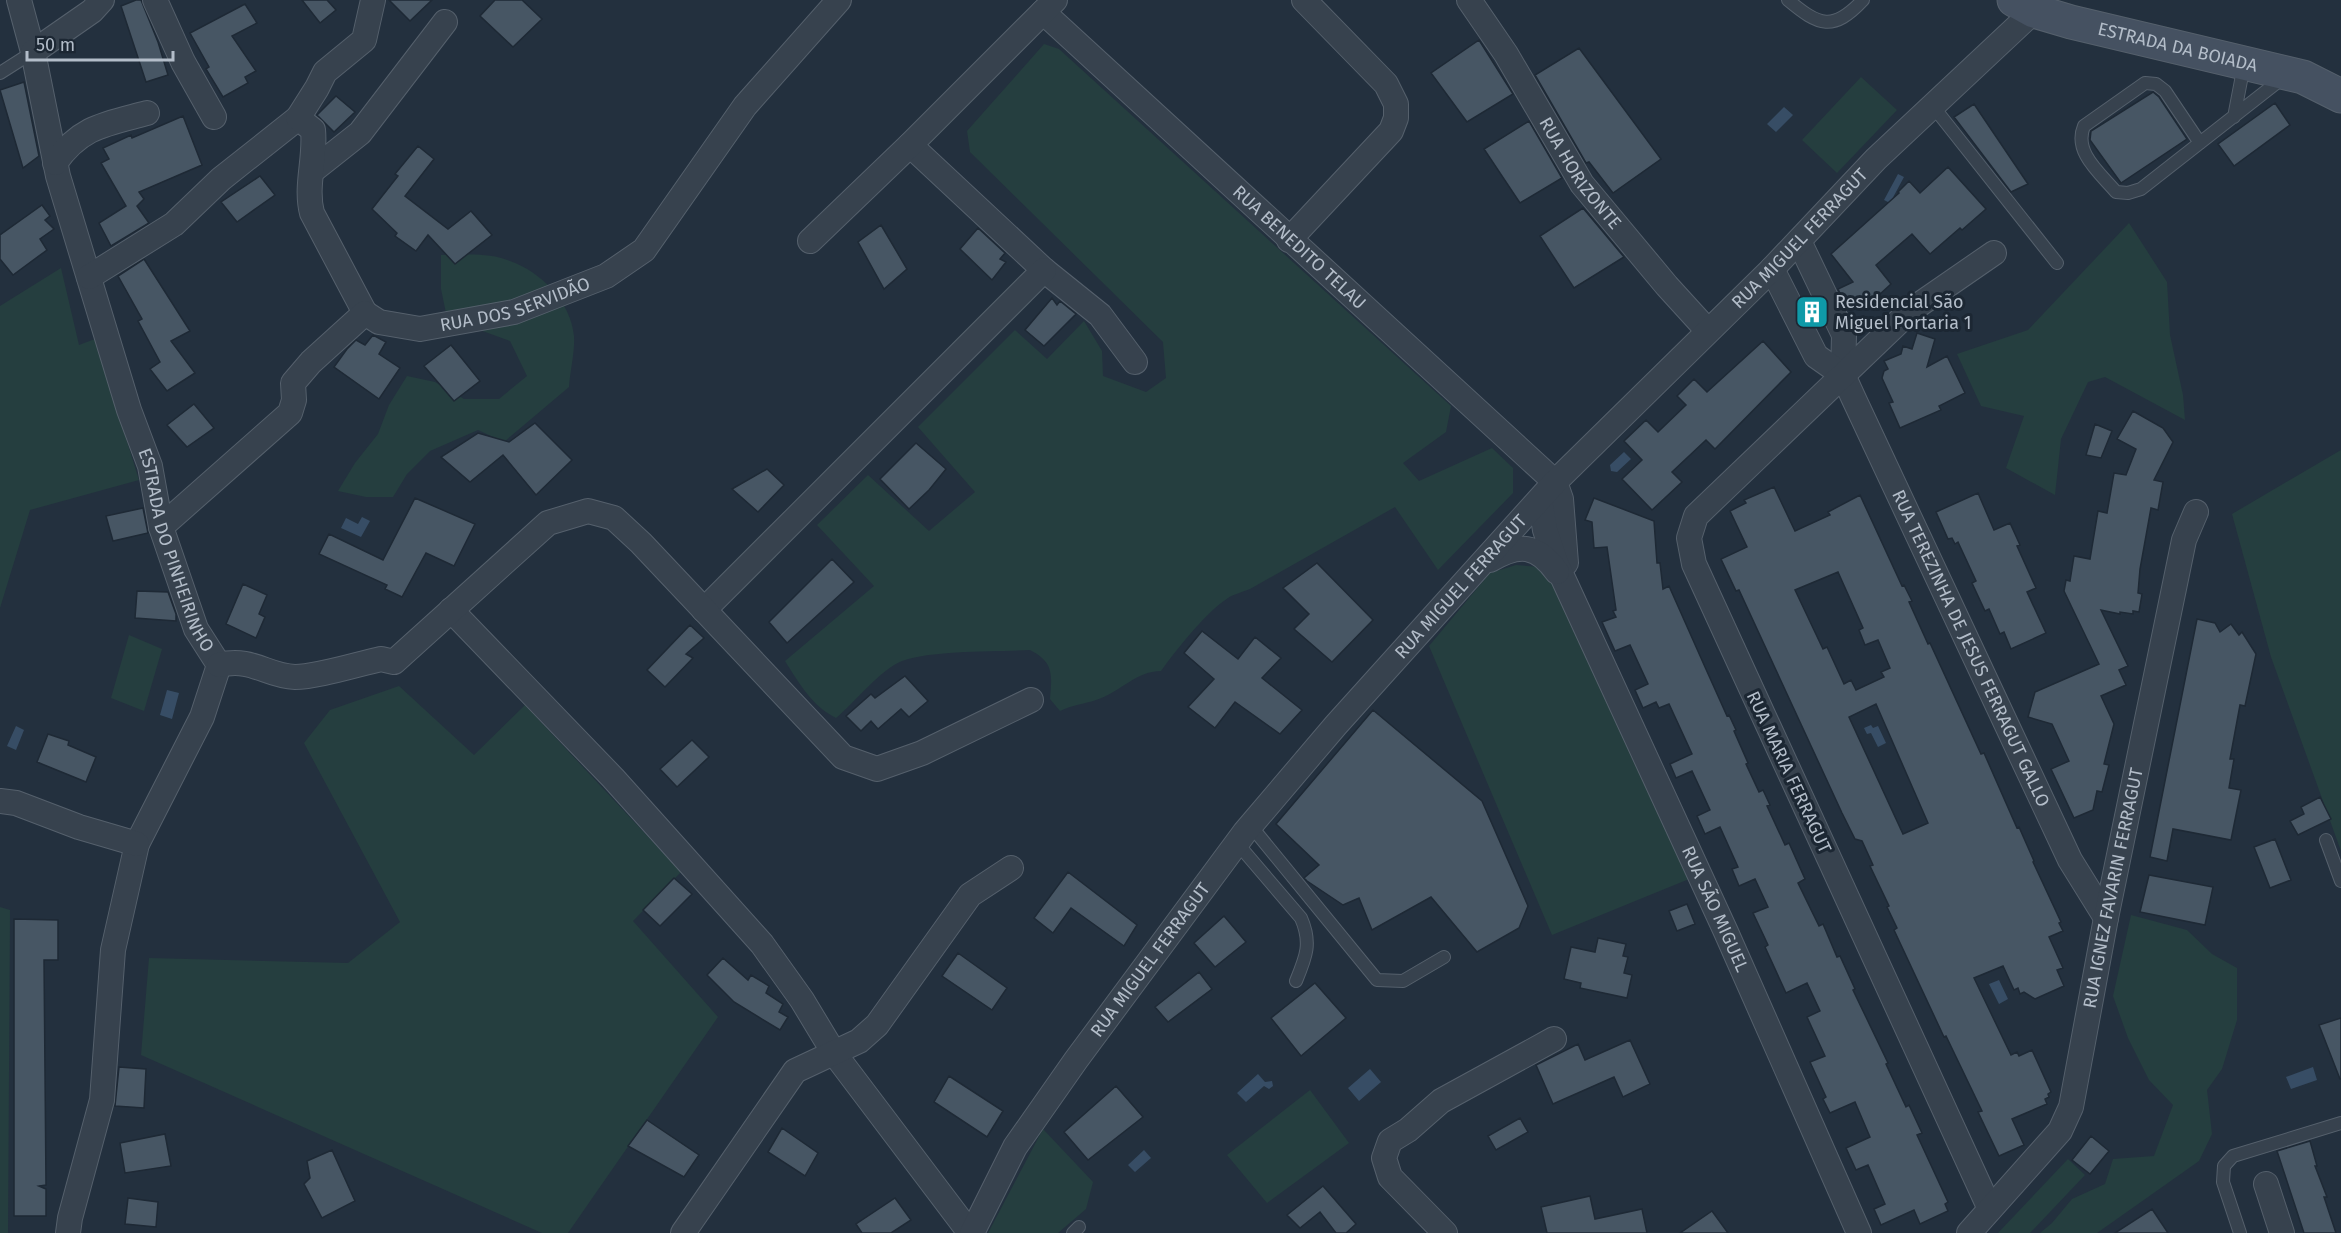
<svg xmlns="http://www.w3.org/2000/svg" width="2341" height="1233" font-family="'Fira Sans',sans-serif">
  <rect width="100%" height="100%" fill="#23303e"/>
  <!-- green -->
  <path fill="#253e3f" d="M1044 44 1059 49 1451 406 1446 432 1403 463 1419 481 1492 448 1513 468V493L1438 570 1395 507 1250 589C1243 592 1234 594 1228 598 1206 612 1177 649 1161 671 1136 671 1119 693 1096 700 1084 704 1072 705 1060 711L1050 699C1052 675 1054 662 1030 650 995 652 933 650 902 661 882 668 853 704 836 718 812 706 799 683 785 661L874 586 817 525 868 475 929 531 975 492 918 427 1015 330 1047 359 1084 321 1102 351 1103 376 1146 392 1166 378 1163 342 970 152 967 131Z
    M1861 77 1897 110 1837 173 1802 140Z
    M2129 223 2167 282 2170 335 2183 395 2185 420 2105 377 2088 382 2061 439 2055 495 2006 468 2024 416 1981 406 1957 354 2028 330Z
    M441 255C463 255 489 252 510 261 541 272 571 302 574 336 575 352 570 371 569 387L504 442 478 430 430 451 407 474 393 497H366L338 491 355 463 378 434 389 405 407 376 435 382 464 399H499L527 376 510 341 447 318 441 289Z
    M61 268 79 345 95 339 139 480 30 510 0 608V306Z
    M2341 450V851L2271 657 2232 514Z
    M1516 565 1539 567 1554 587 1694 877 1552 935 1429 646 1490 573Z
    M129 635 162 649 144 711 111 698Z
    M399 686 474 755 525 705 681 872 633 921 718 1017 568 1233H542L141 1055 149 958 348 963 400 922 304 743 330 710Z
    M0 907 10 910 8 1233H0Z
    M2131 915 2187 930 2212 954 2237 968V1020L2222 1069 2207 1090 2212 1134 2199 1161 2097 1233H2040L2052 1223 2072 1199 2105 1184 2113 1159 2154 1156 2173 1105 2149 1080 2128 1038 2113 996Z
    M1310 1090 1349 1143 1267 1203 1227 1155Z
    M1043 1129 1093 1182 1086 1209 1058 1233H988Z
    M2068 1159 2085 1175 2030 1233H1998Z"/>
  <!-- water -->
  <path fill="#374d65" d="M1784 107 1793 115 1776 132 1767 124Z
    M1898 174 1904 177 1890 203 1884 200Z
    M1624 452 1631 459 1617 472 1611 471 1610 465Z
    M362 517 370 521 361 537 341 528 346 518 358 524Z
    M167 690 179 693 172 719 160 715Z
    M1871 725 1873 728 1878 726 1886 743 1878 747 1871 733 1867 734 1864 728Z
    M16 726 24 730 16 750 7 746Z
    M1999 980 2008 999 1999 1004 1989 984Z
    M2313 1067 2317 1080 2291 1089 2286 1077Z
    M1370 1069 1381 1082 1359 1101 1348 1088Z
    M1258 1074 1265 1082 1272 1081 1273 1086 1269 1089 1264 1086 1246 1102 1237 1093Z
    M1144 1150 1151 1158 1135 1172 1128 1165Z"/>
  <!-- building -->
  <path fill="#475664" stroke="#1e2935" stroke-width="1.5" fill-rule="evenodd" d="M136 0H141L158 42 168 75 146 82 121 6Z
    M302 0H327L336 10 320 23Z
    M389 0H432L410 21Z
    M495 0H522L542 19 513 47 480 16Z
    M245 4 257 23 232 36 256 71 245 77 248 83 223 97 206 69 209 67 190 33Z
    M1479 40 1513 94 1467 122 1431 73Z
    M1579 48 1661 159 1613 193 1589 162 1586 163 1535 75Z
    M24 82 39 156 23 168 0 90Z
    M2153 92 2159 97 2187 139 2121 183 2090 140 2091 131Z
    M336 96 355 112 334 132 317 115Z
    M2275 103 2290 125 2234 166 2218 144Z
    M1974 104 2028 184 2011 192 1954 117Z
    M183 116 202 165 139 192 144 199 137 206 149 223 111 246 99 223 126 206 101 163 109 159 103 148 131 135 132 138Z
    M1529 121 1562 178 1520 203 1484 149Z
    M418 146 434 159 405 196 448 229 471 211 492 235 455 264 428 235 416 251 395 236 397 233 372 209 398 176 395 174Z
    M1948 167 1986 209 1962 230 1960 228 1930 254 1912 234 1876 265 1891 284 1868 305 1862 299 1846 306 1838 289 1853 282 1831 254 1899 193 1898 192 1909 181 1920 193Z
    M260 176 275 195 237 222 221 202Z
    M42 205 50 216 45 220 54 229 40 239 47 250 13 275 0 259V235Z
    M1583 208 1624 257 1574 288 1540 236Z
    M881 225 907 269 884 289 858 242Z
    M978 228 1005 253 1000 259 1006 262 992 280 960 249Z
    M144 259 190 331 171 341 195 373 167 391 150 369 160 362 138 321 142 319 118 276Z
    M1052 298 1057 305 1060 301 1076 314 1044 346 1025 330Z
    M1811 298 1821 321 1816 323 1804 301Z
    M1917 333 1935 339 1927 367 1947 356 1965 393 1939 406 1941 410 1900 428 1889 403 1893 402 1882 378 1884 371 1888 369 1884 361 1901 354 1903 346 1912 349Z
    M373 335 386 342 379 354 400 368 379 399 334 367 347 349 356 340 365 345Z
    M1763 341 1791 372 1715 449 1706 440 1672 472 1682 482 1652 510 1622 479 1642 460 1624 441 1646 420 1658 432 1686 405 1677 396 1694 379 1707 392Z
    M451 345 480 381 454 401 424 366Z
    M194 404 214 428 187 447 167 425Z
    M2133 411 2163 428 2173 442 2154 480 2163 482 2158 510 2151 508 2140 569 2138 593 2142 594 2139 612 2133 611V614L2120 612V614L2101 610 2128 666 2119 670 2126 685 2101 696 2114 724 2104 764 2109 765 2102 792 2097 791 2093 810 2074 818 2051 769 2069 761 2052 724 2028 717 2035 692 2099 664 2064 591 2066 580 2070 581 2074 556 2090 559 2098 511 2107 513 2114 473 2126 475 2136 449 2117 439Z
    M535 423 572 460 536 495 503 455 470 482 441 457 478 433 509 442Z
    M2095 424 2112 431 2101 458 2086 455Z
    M916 443 946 469 929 490 909 509 880 479Z
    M767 469 784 485 758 512 732 489Z
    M1774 487 1795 531 1830 515 1828 512 1860 495 1902 586 1904 585 1912 601 1909 602 1928 644 1930 643 1981 754 1984 753 2017 828 2019 827 2034 861 2033 862 2061 922 2059 923 2063 931 2049 937 2063 968 2057 970 2064 986 2035 999 2024 992 2020 994 2018 988 2014 990 2003 966 1974 978 2011 1055 2017 1052 2019 1056 2032 1050 2051 1092 2048 1094 2049 1097 2045 1099 2047 1104 2012 1119 2024 1145 1999 1156 1978 1112 1982 1111 1946 1036 1944 1037 1894 930 1897 928 1887 907 1889 906 1870 866 1873 865 1862 841 1855 839 1842 813 1739 590 1736 591 1721 559 1747 547 1730 511 1746 503 1744 500ZM1838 572 1863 628 1859 630 1865 645 1878 640 1890 668 1881 672 1884 677 1856 690 1851 680 1844 684 1827 647 1823 649 1795 590ZM1876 704 1928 823 1903 834 1849 717Z
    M1978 493 1994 530 2010 523 2020 545 2017 546 2036 588 2027 592 2046 633 2011 649 2004 632 2000 634 1989 609 1985 611 1972 583 1976 581 1958 542 1955 544 1952 538 1948 539 1936 512Z
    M415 498 475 524 454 566 426 553 402 597 385 589 387 585 319 554 329 534 383 560Z
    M1594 498 1654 521 1657 563H1660L1663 589 1669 586 1705 667 1727 716 1729 715 1736 730 1734 731 1748 763 1746 764 1759 792 1763 790 1770 805 1767 806 1785 845 1789 843 1805 879 1798 883 1819 926 1823 924 1837 957 1840 956 1855 989 1853 990 1888 1063 1886 1064 1906 1107 1909 1105 1922 1133 1917 1135 1948 1202 1945 1204 1948 1211 1920 1224 1914 1210 1881 1225 1874 1209 1885 1204 1868 1165 1856 1170 1846 1148 1870 1137 1855 1102 1830 1113 1823 1099 1826 1097 1810 1062 1825 1056 1807 1017 1820 1011 1807 983 1786 993 1765 947 1768 945 1753 913 1768 907 1755 879 1739 886 1732 869 1738 867 1720 827 1705 834 1697 816 1710 810 1692 771 1676 778 1670 764 1692 754 1669 704 1659 708 1656 702 1643 708 1635 690 1648 684 1630 645 1615 651 1602 622 1616 617 1613 611 1616 610 1607 547 1594 548 1592 522 1585 520Z
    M143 508 148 533 113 541 106 516Z
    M832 559 854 582 787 643 769 622Z
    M1317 563 1373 620 1332 662 1294 629 1309 614 1283 588Z
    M243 584 267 595 259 614 265 617 256 638 226 624Z
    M137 591 168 592 176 614V621L135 618Z
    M2197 619 2215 623 2220 632 2231 624 2239 635 2242 632 2256 654 2245 706 2240 705 2230 759H2234L2229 788 2241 790 2231 840 2173 829 2167 861 2150 857Z
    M690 625 704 638 686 654 693 658 665 687 647 670Z
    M1202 631 1238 659 1255 637 1281 658 1262 678 1302 710 1280 734 1235 702 1215 728 1188 707 1214 679 1184 653Z
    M905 676 928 701 909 717 901 709 878 729 871 721 861 731 846 716 871 694 875 698Z
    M1373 710 1482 801 1528 906 1519 928 1477 952 1431 897 1372 930 1359 898 1343 905 1307 881 1304 878 1319 865 1276 824Z
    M48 734 69 741 68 745 96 757 86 782 37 762Z
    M692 740 709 757 677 787 660 769Z
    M2320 797 2331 819 2298 835 2290 821 2304 814 2301 807Z
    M2275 839 2291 880 2270 888 2254 847Z
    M1068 872 1137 925 1124 946 1071 908 1053 933 1034 918Z
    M2149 875 2213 887 2205 925 2140 912Z
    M674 878 692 894 660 926 643 910Z
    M1687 904 1695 924 1677 931 1669 911Z
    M1224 916 1246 942 1215 967 1194 943Z
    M14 919 58 920V960H44L46 1185 39 1186 46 1189V1216H14Z
    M1598 938 1626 944 1623 956 1628 957 1624 973 1632 975 1627 998 1580 988 1581 983 1564 979 1571 947 1595 952Z
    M958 953 1007 988 992 1010 942 976Z
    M723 958 748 980 751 975 769 986 766 993 783 1004 779 1012 788 1017 780 1030 734 1002 707 975Z
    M1199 972 1212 989 1168 1022 1155 1007Z
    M1315 983 1346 1018 1301 1056 1271 1018Z
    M2341 1018V1079H2340L2319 1025Z
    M1630 1040 1650 1084 1623 1097 1614 1077 1553 1104 1536 1065 1578 1044 1585 1060Z
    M119 1067 146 1069 144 1108 115 1106Z
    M949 1076 1003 1111 987 1137 934 1102Z
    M1116 1086 1143 1117 1088 1160 1064 1132Z
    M1520 1118 1528 1132 1496 1150 1488 1136Z
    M647 1120 699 1155 684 1177 628 1146Z
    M782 1128 818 1153 805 1176 768 1152Z
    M165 1134 171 1166 125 1173 120 1143Z
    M2091 1136 2109 1151 2090 1174 2072 1160Z
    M2310 1141 2317 1166H2315L2327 1197H2324L2336 1233H2304L2277 1151Z
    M332 1150 355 1201 322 1218 304 1184 310 1178 307 1161Z
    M1323 1186 1356 1224 1346 1233H1336L1320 1212 1300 1228 1287 1215Z
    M1590 1196 1595 1219 1642 1209 1647 1233H1547L1541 1207Z
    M128 1198 158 1202 156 1227 125 1224Z
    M895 1198 911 1220 891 1233H862L856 1224Z
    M2152 1209 2168 1233H2115Z
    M1712 1211 1728 1233H1680Z"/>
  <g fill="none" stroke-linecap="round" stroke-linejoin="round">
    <!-- service casing -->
    <g stroke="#55606c" stroke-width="14">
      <path id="service" d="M1788 0C1819 26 1833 32 1863 0
        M0 73 33 52
        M1932 105 2057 263
        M2234 117 2244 65
        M2200 143 2165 91 2156 84 2145 83 2084 126C2073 152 2100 173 2116 192L2128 193 2141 189 2284 77
        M1251 826 1377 980 1403 981 1444 957
        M2326 840 2341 881
        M1237 843 1301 918C1312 943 1306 957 1296 981
        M1073 1233 1079 1227
        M2240 1233 2223 1182 2224 1166 2233 1156 2341 1123"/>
    </g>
    <!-- minor casing -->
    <g stroke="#55606c" stroke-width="26">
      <g id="minor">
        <path id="s1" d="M19 0 33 52 58 176 129 410 150 466 161 527 196 629 219 665 202 717 137 844 113 950 102 1100 70 1218 68 1233"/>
        <path d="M155 0 183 62 214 117"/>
        <path id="s2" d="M1469 0 1506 54 1582 184 1667 286 1708 331"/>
        <path id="s3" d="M1043 12 1555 482 1561 499 1566 563"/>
        <path d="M33 52 92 11 102 0"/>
        <path d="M910 145 1044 270 1100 315 1135 362"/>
        <path d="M55 163C81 126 106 124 147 113"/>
        <path d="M312 171 360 133 445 22"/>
        <path d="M1289 240 1391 131 1396 118V104L1386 84 1304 0"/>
        <path d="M810 241 910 145 1055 0"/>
        <path id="s4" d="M1799 241 1844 335 1843 375 1853 397 2070 860 2106 918"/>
        <path d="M1772 269 1816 356 1843 375"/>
        <path d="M89 277 174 224 221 179 298 118"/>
        <path d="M365 313 312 213C305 186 316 158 313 130L298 118 317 88 325 72 364 40 373 0"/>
        <path id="s5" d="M1540 500 1545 530 1556 563 1726 932 1859 1233"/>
        <path id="s6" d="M161 527 290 413 294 400 293 383 311 362 365 313 379 322 420 329 514 312 606 276 644 250 745 106 839 0"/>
        <path d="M1490 560C1519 543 1537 544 1557 572"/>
        <path d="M451 610 613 778 762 944 802 1000 834 1053 970 1233"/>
        <path d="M704 610 1044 270"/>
        <path d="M219 665C253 657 266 676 295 677 317 677 358 664 381 659L394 662 548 523 588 511 614 518 641 543 843 757 877 769 922 753 1031 700"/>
        <path d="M0 801 16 803 79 827 137 844"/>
        <path d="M2266 1184 2282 1233"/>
        <path d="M1990 1209 1694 564 1689 538 1696 516 1910 311 1994 253"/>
        <path d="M683 1233 795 1071 859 1041 877 1025 970 895 1011 868"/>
        <path id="s7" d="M972 1233 1015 1147 1076 1060 1245 832 1336 725 1555 482 1772 269 1876 159 2034 11"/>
        <path d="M1445 1233 1390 1177 1384 1158 1390 1141 1408 1130 1441 1101 1554 1039"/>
        <path id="s8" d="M1969 1233 2060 1131 2071 1107 2106 918 2184 540 2196 512"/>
      </g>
    </g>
    <!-- secondary casing -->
    <g stroke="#55606c" stroke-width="35">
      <g id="secondary">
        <path id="s9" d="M2014 0 2034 11 2071 22 2303 77 2341 96"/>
      </g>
    </g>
    <!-- service -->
    <use href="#service" stroke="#37424e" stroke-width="12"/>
    <!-- minor -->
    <use href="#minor" stroke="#37424e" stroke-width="24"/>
    <!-- secondary -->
    <use href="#secondary" stroke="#455161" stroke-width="33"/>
  </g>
  <!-- icons -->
  <defs>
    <g id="building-square" transform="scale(1.725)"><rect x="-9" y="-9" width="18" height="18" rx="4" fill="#0f9aa8" stroke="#1c2733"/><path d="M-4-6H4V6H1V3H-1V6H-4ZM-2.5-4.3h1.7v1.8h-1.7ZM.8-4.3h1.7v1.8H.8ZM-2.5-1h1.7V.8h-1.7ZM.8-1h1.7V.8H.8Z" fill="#fff"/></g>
  </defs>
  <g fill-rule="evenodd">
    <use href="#building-square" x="1812" y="312"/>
  </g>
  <g text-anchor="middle" stroke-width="6" stroke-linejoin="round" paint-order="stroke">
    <!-- street labels -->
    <g font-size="18" fill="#b3bdc9" stroke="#1c2733">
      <text dy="6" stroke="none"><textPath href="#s9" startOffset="171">ESTRADA DA BOIADA</textPath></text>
      <text dy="6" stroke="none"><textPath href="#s2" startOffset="206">RUA HORIZONTE</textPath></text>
      <text dy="6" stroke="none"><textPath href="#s7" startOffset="1299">RUA MIGUEL FERRAGUT</textPath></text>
      <text dy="6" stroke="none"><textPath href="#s3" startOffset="348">RUA BENEDITO TELAU</textPath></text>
      <text dy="6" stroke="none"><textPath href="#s6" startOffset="460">RUA DOS SERVIDÃO</textPath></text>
      <text dy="6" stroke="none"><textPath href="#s1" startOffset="573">ESTRADA DO PINHEIRINHO</textPath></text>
      <text dy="6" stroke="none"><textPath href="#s7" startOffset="813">RUA MIGUEL FERRAGUT</textPath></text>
      <text dy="6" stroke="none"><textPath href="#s4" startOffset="446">RUA TEREZINHA DE JESUS FERRAGUT GALLO</textPath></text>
      <text transform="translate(1789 772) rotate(65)" y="6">RUA MARIA FERRAGUT</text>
      <text dy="6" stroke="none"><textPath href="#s8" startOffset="386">RUA IGNEZ FAVARIN FERRAGUT</textPath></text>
      <text dy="6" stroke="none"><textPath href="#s5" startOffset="446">RUA SÃO MIGUEL</textPath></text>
      <text dy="6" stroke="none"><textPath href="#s7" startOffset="327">RUA MIGUEL FERRAGUT</textPath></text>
    </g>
    <!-- poi labels -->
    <g font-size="18" fill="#b3bdc9" stroke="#1c2733" text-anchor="start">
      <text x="1835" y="308">Residencial São<tspan x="1835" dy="21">Miguel Portaria 1</tspan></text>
    </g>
  </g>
  <!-- scale -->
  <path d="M27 51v9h146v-9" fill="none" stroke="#b3bdc9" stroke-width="3"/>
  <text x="36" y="51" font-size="18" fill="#b3bdc9" stroke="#1c2733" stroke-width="4.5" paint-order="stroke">50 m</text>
</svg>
